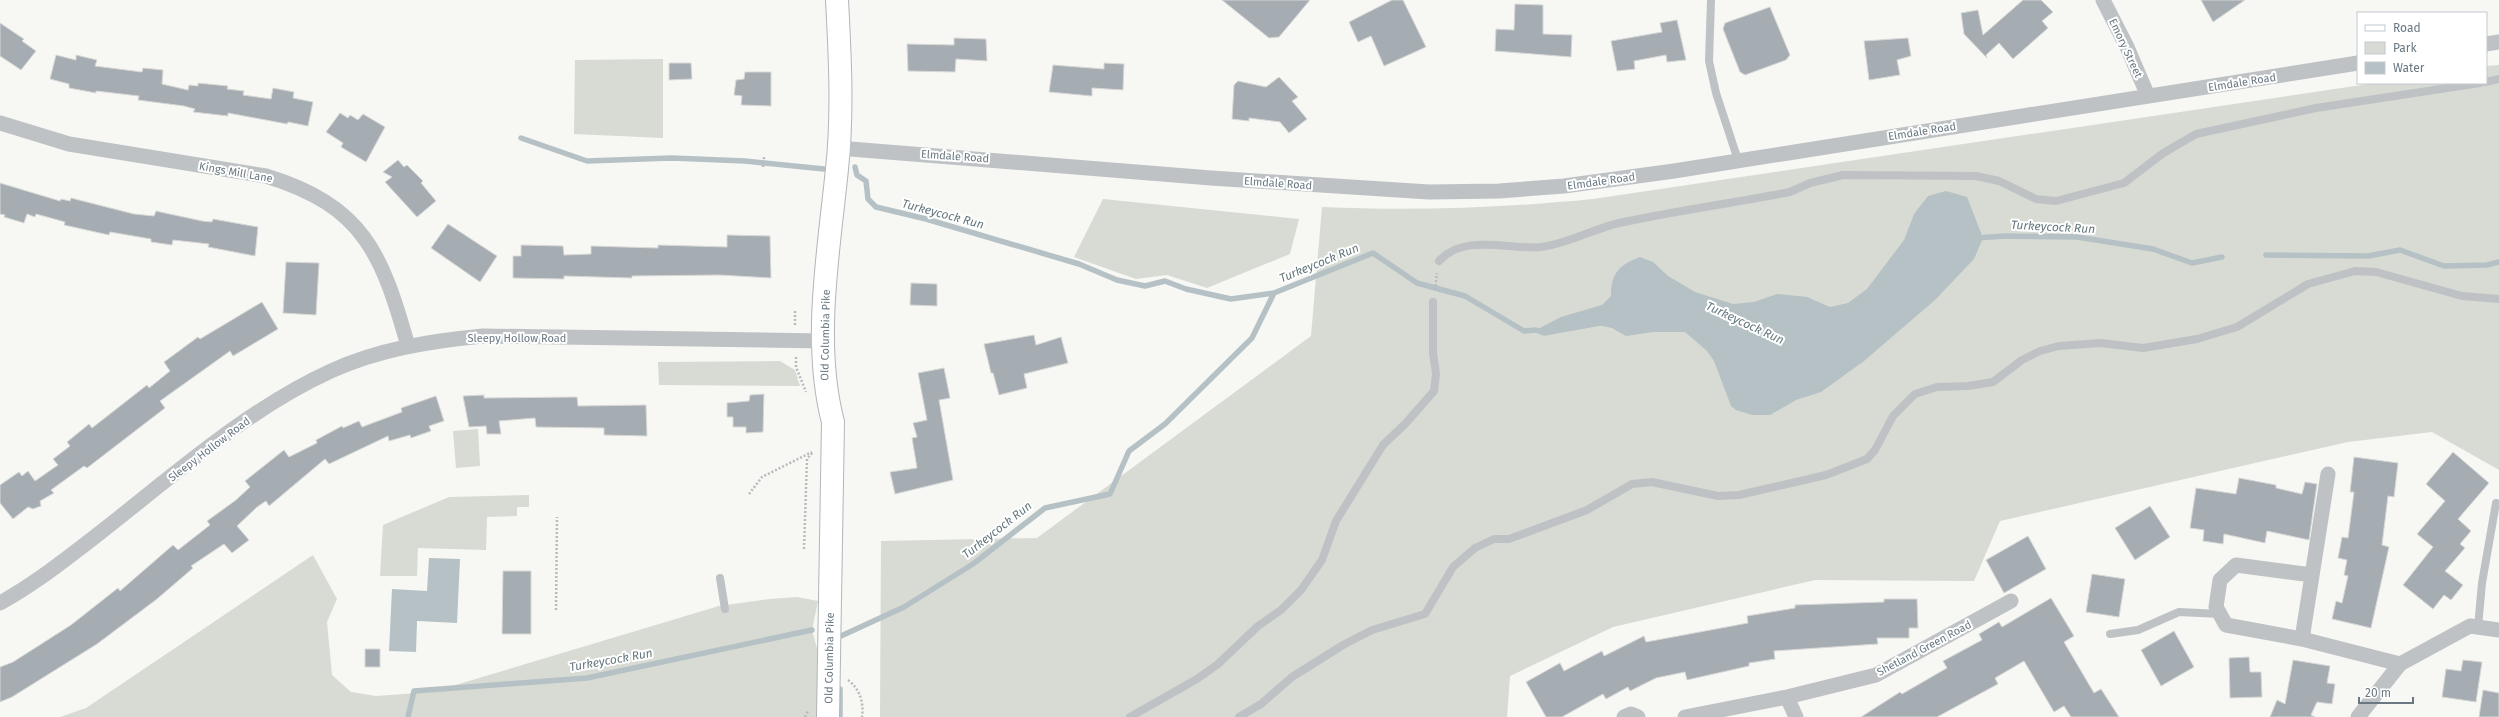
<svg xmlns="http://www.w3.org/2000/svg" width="2499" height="717" font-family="'Fira Sans',sans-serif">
  <rect width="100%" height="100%" fill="#f7f7f4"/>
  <!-- green -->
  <path fill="#d7dbd4" d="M663 59V138L574 134 575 60Z
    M2499 65V470L2432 432 2348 442 2000 521 1974 581 1815 580 1613 627 1510 676 1507 717H880L881 541 1037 538 1311 336 1322 207C1414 211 1501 208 1593 199L2375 83H2486V66Z
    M1103 199 1299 219 1290 254 1207 288 1167 275 1136 279 1074 257Z
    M780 361 795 370 800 386 659 385 658 362Z
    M478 429 480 466 456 468 453 431Z
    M529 495V507H517V516L487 517 486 550 418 548 417 576H380L383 525 449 497Z
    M313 555 337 599 327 622 332 675 351 692 376 696 432 692 719 606 770 599 797 597 818 601 812 630 821 663 819 717H60L86 708Z"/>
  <!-- water -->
  <path fill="#b5c1c4" d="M1946 191 1967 197 1983 238 1974 259 1935 300 1864 361 1821 392 1796 400 1770 415H1752L1736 410 1731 406 1714 361 1707 351 1685 332H1653L1626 336 1612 328 1593 324 1544 333 1536 330 1561 317 1602 305 1611 296C1611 273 1619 265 1640 257L1653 262 1668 276 1695 292 1733 304 1754 302 1777 294 1807 297 1830 307 1848 303 1867 289 1904 240 1914 214 1928 196Z
    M429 558 460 559 457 623 417 621 416 652 389 651 392 589 427 591Z"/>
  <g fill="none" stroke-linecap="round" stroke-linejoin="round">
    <!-- stream -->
    <path stroke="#b5c1c4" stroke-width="5.5" d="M521 138 587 161 672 158 745 161 824 169
      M855 167 857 175 866 181 868 199 876 207 926 219 1079 264 1117 280 1145 286 1165 281 1186 289 1231 299 1274 293 1373 253 1417 283 1465 296 1524 331 1536 330 1544 333 1600 323
      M1976 238 2005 236 2077 237 2153 249 2192 263 2222 257
      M2266 255 2368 256 2400 250 2444 266 2487 265 2499 262
      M841 636 904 607 973 564 1045 508 1110 494 1129 451 1165 424 1252 338 1274 293
      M840 689V717
      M408 717 414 691 587 678 812 630"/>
  </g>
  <!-- building -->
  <path fill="#a6adb2" stroke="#d8d8d7" d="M1222 0H1310L1279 37 1269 38Z
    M1392 0H1403L1426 47 1384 66 1371 36 1358 42 1349 22Z
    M2023 0H2041L2053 12 2042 21 2048 28 2013 59 1999 43 1986 55 1987 58 1964 34 1961 13 1978 10 1983 35Z
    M2201 0H2245L2213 22Z
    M1515 4 1543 5V34L1572 35 1571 57 1495 51 1496 29 1514 30Z
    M1770 7 1790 55 1786 60 1745 75 1740 72 1723 29 1725 23Z
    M1677 20 1686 60 1667 62 1666 55 1634 61 1635 69 1617 71 1611 41 1662 32 1660 23Z
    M0 23 24 39 22 41 36 51 21 70 0 56Z
    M954 38 986 39 987 61 956 59 955 72 908 71 907 44 954 45Z
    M1908 38 1911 56 1897 60 1900 75 1869 80 1864 41Z
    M56 55 76 60V55L97 60 95 66 142 72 143 68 163 70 162 84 188 90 189 85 198 86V83L228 86 227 89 244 91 243 95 271 99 273 88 294 92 293 98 313 102 308 126 288 122 287 124 228 113V116L193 112 195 109 184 106 138 100 139 96 96 91V93L69 88V84L50 79Z
    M669 63H691L692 79 669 80Z
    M1104 63 1124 64 1123 90 1092 88V96L1049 92 1053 65 1104 69Z
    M745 72H771V106L741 105 742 96 734 95 736 80 744 79Z
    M1279 77 1298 97 1292 101 1307 119 1289 133 1280 122 1249 118V121L1232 119 1234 85 1238 81 1266 87Z
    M340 113 348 118 350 115 358 120 363 114 385 127 366 162 341 147 343 143 326 132Z
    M398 160 404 167 407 165 423 181 421 183 436 201 417 217 385 182 392 177 383 172Z
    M0 183 60 201 61 199 70 201 71 198 134 214 154 216 156 211 202 221 212 222 213 219 258 227 255 256 208 247 209 244 173 240 172 245 151 242V239L110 232 109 235 64 225 65 222 36 214 35 217 27 214 24 223 4 217 5 215 0 214Z
    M448 224 497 256 480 282 431 248Z
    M727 235 770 236 771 278 719 275 632 276V278L564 276V279L513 278V256H521V245L563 246 564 255 591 254V246L658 248V245L727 247Z
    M286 262 319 263 316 315 283 313Z
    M911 283 937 284V306L910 305Z
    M262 302 278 329 233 356 230 351 160 401 165 408 87 468 84 466 51 490 54 493 40 501 41 506 33 509 28 507 13 519 0 503V485L19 472 22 476 28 471 35 481 58 465 53 459 70 446 67 442 89 424 92 428 147 385 149 388 170 371 164 362 198 337 200 339Z
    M1034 335 1036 345 1061 337 1068 363 1024 374 1027 388 999 395 993 373H991L984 344Z
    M944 368 950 398 939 400 953 480 895 494 890 472 917 468 912 438 917 437 913 423 927 420 918 373Z
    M764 394 763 432 746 433V427H733V417H727V403L749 401 750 395Z
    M484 395V398L577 397 578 406 646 405 647 436 604 435V428L536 427 535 418 499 421 501 434H487L486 426 469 427 463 396Z
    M436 396 444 421 429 426 431 431 411 438 410 435 389 441 388 436 329 464 325 459 269 506 266 501 257 507 237 526 249 540 232 553 224 544 191 566 193 568 157 599 97 644 12 697 0 702V667L13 662 71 625 118 588 120 591 173 545 178 550 210 525 207 521 236 500 250 487 245 481 284 450 289 457 317 443 316 440 342 426 343 428 359 421 362 427 402 412 401 408Z
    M2453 452 2489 483 2458 519 2471 531 2460 544 2465 548 2445 571 2463 585 2451 600 2444 595 2433 609 2403 585 2433 547 2417 534 2445 501 2426 484Z
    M2354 457 2398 463 2394 497 2388 496 2382 545 2389 547 2371 628 2332 619 2336 601 2342 603 2348 576 2344 575 2347 560 2338 558 2342 537 2348 538 2354 492H2350Z
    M2239 478 2276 485V488L2302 494 2305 482 2317 484 2309 540 2267 531 2265 543 2224 534 2223 544 2203 541 2204 530 2190 528 2196 488 2236 494Z
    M2150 506 2170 537 2135 560 2115 528Z
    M2028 536 2046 569 2004 593 1986 560Z
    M503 571H531V634H502Z
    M2092 574 2125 579 2119 617 2086 612Z
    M2051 598 2074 636 2064 642 2094 693 2101 689 2119 717H2071L2064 706 2054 712 2024 661 1995 678 1998 684 1937 717H1861L1900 692 1902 694 1947 668 1943 661 1982 640 1979 634 1999 622 2002 627Z
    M1884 599H1917L1918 628H1909V638H1877L1878 644 1774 651 1775 659 1749 663V666L1687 680 1685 672 1656 678 1630 691 1628 687 1606 699 1603 694 1562 717H1546L1526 682 1560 663 1564 671 1602 651 1604 656 1644 636 1646 642 1748 623 1747 616 1795 608V605L1884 602Z
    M2174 631 2194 667 2161 686 2141 650Z
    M365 649H380V667H365Z
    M2249 657 2250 672H2261L2262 697 2230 698 2229 658Z
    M2293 660 2330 666 2327 683 2335 684 2332 704 2317 702 2311 715 2315 717H2270L2277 700 2285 704Z
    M2463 660 2482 662 2476 702 2442 697 2446 669 2461 671Z
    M2483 690 2499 693V717H2479Z"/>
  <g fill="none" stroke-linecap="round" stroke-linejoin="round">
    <!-- secondary casing -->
    <g stroke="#b1b6ba" stroke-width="24">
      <path id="secondary" d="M828 717 833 422C812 342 829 250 837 169 843 114 840 56 837 0"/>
    </g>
    <!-- path -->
    <path stroke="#b8bbbd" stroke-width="2.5" stroke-dasharray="2 2" stroke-linecap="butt" d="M763 167 764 157
      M1435 290 1437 273
      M795 311V326
      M796 357V367L806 392
      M749 494 762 477 812 452
      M804 549 807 459 813 452
      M556 610 557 517
      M848 680C860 689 864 703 862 717
      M805 717 808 711"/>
    <!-- lane -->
    <path stroke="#bec2c5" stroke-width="8" d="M1711 0 1709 61 1716 93 1738 160
      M2486 82 2499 79
      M1439 261C1464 233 1508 250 1541 247 1567 244 1593 229 1619 223 1676 211 1733 203 1790 192L1810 183 1843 175 1976 176 1999 181 2036 199 2056 201 2124 183 2162 154 2196 134 2316 108 2480 83
      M720 578 725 609
      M2478 627 2482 583 2496 503
      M2110 634 2138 630 2179 612 2220 614
      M1130 717 1197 679 1218 664 1258 626 1281 610 1301 590 1322 560 1336 521 1383 445 1406 423 1434 391 1436 374 1433 353V302
      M1239 717 1261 704 1292 677 1343 645 1372 630 1425 614 1453 567 1475 548 1494 539H1509L1587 510 1632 484 1652 482 1718 496 1739 495 1826 475 1867 459 1875 450 1893 416 1915 394 1937 387 1968 386 1993 382 2022 360 2040 351 2059 346 2101 343 2143 348 2197 339 2237 327 2308 284 2355 271 2376 272 2462 296 2499 299"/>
    <!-- street -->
    <path stroke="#bec2c5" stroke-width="15" d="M2103 0 2127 47 2148 96
      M2486 44 2499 42
      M0 123 69 144 266 176C364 206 382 254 408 346
      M838 148 1211 178 1429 192 1499 191 1564 186 1674 171 2358 63
      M2312 575 2236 565 2220 580 2216 607 2226 625 2302 639 2400 664
      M0 603C33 585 62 562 92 539 167 481 245 410 331 371 379 349 431 341 483 336L824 341
      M2302 639 2328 474
      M1787 697 1796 717
      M1624 717 1631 714 1638 717
      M1685 717 1787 697 1876 675 2011 601
      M2358 717 2400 664 2470 626 2499 630"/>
    <!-- secondary -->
    <use href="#secondary" stroke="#fff" stroke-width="22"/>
  </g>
  <g text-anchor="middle" stroke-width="4" stroke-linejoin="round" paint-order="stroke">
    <!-- street labels -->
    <g font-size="11" fill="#697882" stroke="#fff">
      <text transform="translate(2126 48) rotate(65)" y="4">Emory Street</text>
      <text transform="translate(2242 82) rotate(-9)" y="4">Elmdale Road</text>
      <text transform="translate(1922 131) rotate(-9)" y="4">Elmdale Road</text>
      <text transform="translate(955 156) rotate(4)" y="4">Elmdale Road</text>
      <text transform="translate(236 172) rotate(10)" y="4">Kings Mill Lane</text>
      <text transform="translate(1601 181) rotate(-8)" y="4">Elmdale Road</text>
      <text transform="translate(1278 183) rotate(4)" y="4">Elmdale Road</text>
      <text transform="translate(825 335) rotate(-89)" y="4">Old Columbia Pike</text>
      <text x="517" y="342">Sleepy Hollow Road</text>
      <text transform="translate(209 449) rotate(-37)" y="4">Sleepy Hollow Road</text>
      <text transform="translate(1924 648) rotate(-28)" y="4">Shetland Green Road</text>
      <text transform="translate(829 658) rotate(-89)" y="4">Old Columbia Pike</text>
    </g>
    <!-- water labels -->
    <g font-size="12" font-style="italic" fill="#65787e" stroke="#fff">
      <text transform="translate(943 214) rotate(15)" y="4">Turkeycock Run</text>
      <text transform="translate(2053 227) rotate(3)" y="4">Turkeycock Run</text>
      <text transform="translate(1319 263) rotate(-22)" y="4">Turkeycock Run</text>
      <text transform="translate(1745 323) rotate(25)" y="4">Turkeycock Run</text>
      <text transform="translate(997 530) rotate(-38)" y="4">Turkeycock Run</text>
      <text transform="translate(611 660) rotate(-10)" y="4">Turkeycock Run</text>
    </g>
  </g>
  <!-- legend -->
  <rect x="2357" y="12" width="130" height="72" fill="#ffffff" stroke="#c3c9cd"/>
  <rect x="2365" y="25" width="20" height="6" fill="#ffffff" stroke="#c3c9cd"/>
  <text x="2393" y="32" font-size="12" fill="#697882">Road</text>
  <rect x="2365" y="42" width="20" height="12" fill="#d7dbd4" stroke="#c3c9cd"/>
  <text x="2393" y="52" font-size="12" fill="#697882">Park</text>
  <rect x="2365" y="62" width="20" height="12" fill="#b5c1c4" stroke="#c3c9cd"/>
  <text x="2393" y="72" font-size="12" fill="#697882">Water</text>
  <!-- scale -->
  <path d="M2359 697v6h54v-6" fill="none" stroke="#697882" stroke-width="2"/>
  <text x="2365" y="697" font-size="12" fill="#697882" stroke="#ffffff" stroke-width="3" paint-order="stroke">20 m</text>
</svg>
